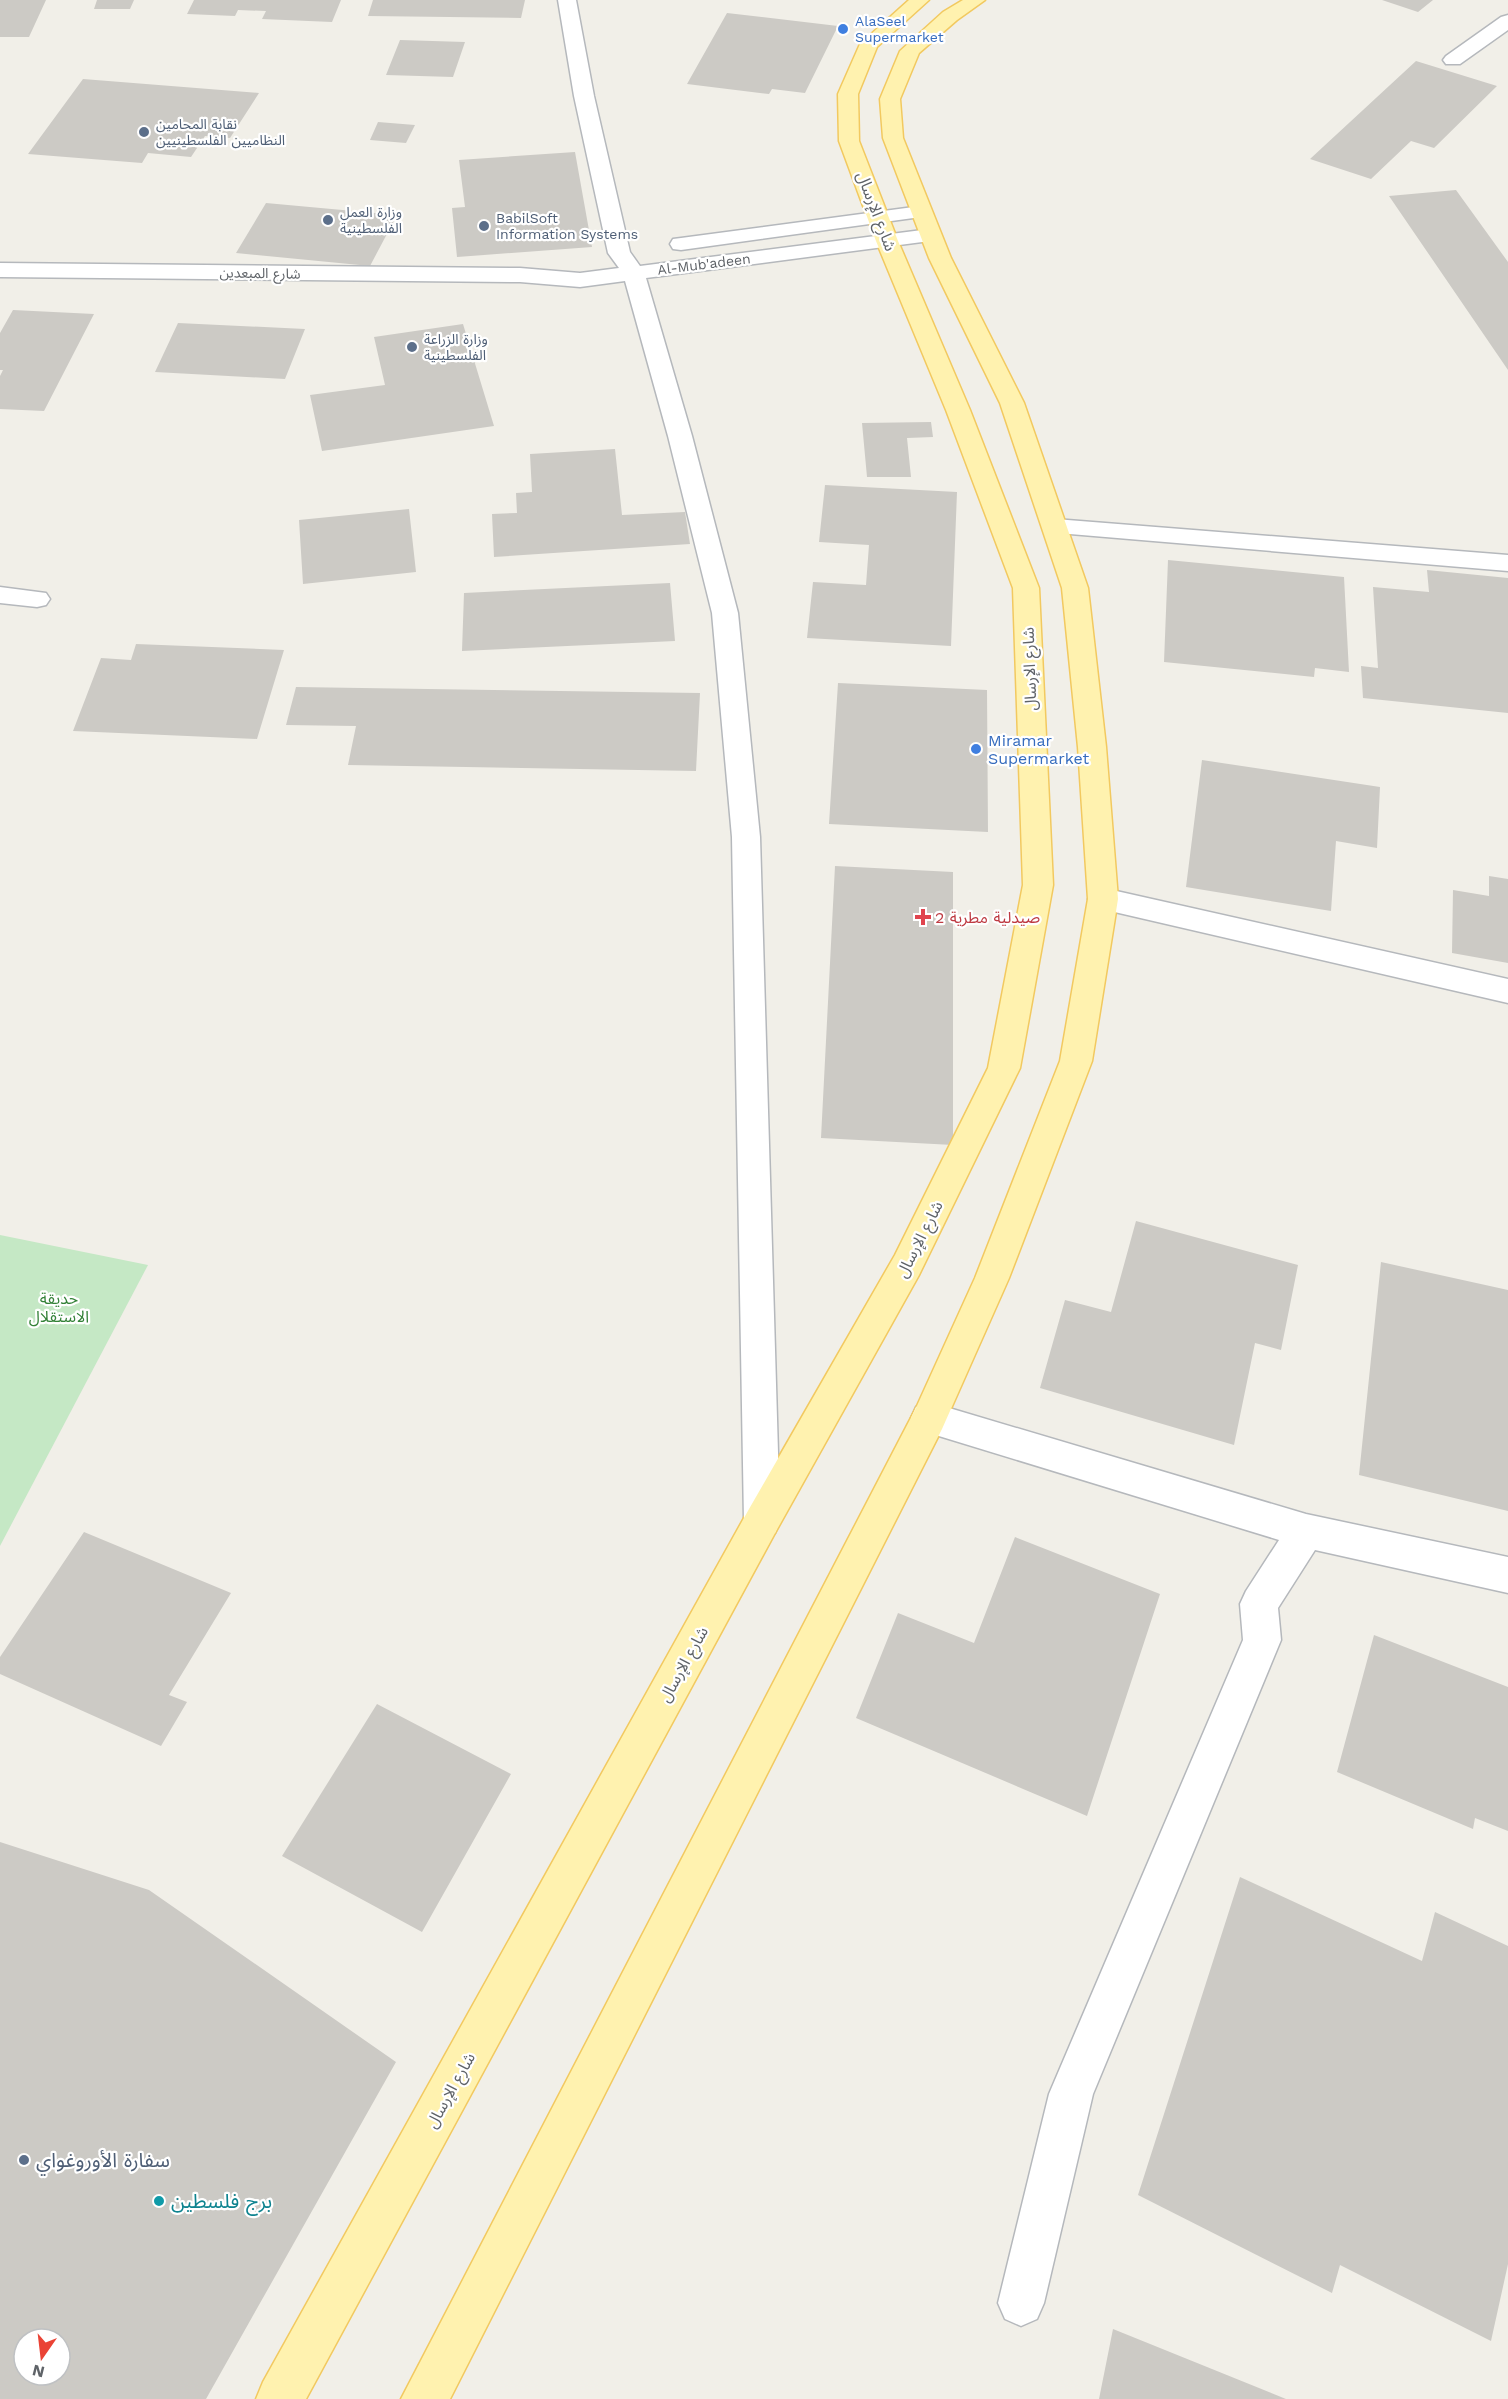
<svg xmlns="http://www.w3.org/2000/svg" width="1508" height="2399" font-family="'Work Sans','Noto Sans Arabic',sans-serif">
  <rect width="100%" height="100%" fill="#f1efe8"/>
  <!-- green -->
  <path fill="#c5e8c5" d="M0 1235 148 1265 0 1546Z"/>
  <!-- building -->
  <path fill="#cccac5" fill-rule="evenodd" d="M0 0H46L29 37H0Z
    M97 0H134L130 9H94Z
    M194 0H341L332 22 262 19 266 11 238 10 235 16 187 14Z
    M373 0H525L521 18 368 16Z
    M1382 0H1433L1418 12Z
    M727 13 838 26 805 93 772 89 769 94 687 84Z
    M400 40 465 42 453 77 386 75Z
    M1416 61 1497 86 1434 148 1411 141 1371 179 1310 159Z
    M83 79 259 93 230 138 205 136 191 157 148 153 142 163 28 154Z
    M378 122 415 125 406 143 370 140Z
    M575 152 592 247 457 257 452 208 465 207 459 160Z
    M1456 190 1508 262V370L1389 196Z
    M266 203 397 215 370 266 236 253Z
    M13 310 94 314 44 411 0 409V376L3 370H0V333Z
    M178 323 305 329 285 379 155 372Z
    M463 324 494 426 322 451 310 395 385 385 374 337Z
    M931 422 933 437 907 438 911 477H867L862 423Z
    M615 449 622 515 685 512 690 544 494 557 492 514 517 513 516 493 532 492 530 454Z
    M825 485 957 492 951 646 807 638 813 582 866 585 869 545 819 542Z
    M409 509 416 572 303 584 299 520Z
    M1168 560 1344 577 1349 672 1315 668 1314 677 1164 662Z
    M1427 570 1508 578V713L1363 698 1361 666 1378 668 1373 587 1429 592Z
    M670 583 675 641 462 651 464 593Z
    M136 644 284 650 257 739 73 731 101 658 131 660Z
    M838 683 987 690 988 832 829 824Z
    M296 687 700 693 696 771 348 765 356 726 286 725Z
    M1202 760 1380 787 1377 848 1336 841 1331 911 1186 887Z
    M835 866 953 872V1145L821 1138Z
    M1489 876 1508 879V963L1452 953 1453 890 1489 896Z
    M1136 1221 1298 1265 1281 1350 1255 1343 1234 1445 1040 1388 1065 1300 1111 1312Z
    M1381 1262 1508 1290V1511L1359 1475Z
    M84 1532 231 1593 169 1695 187 1702 161 1746 0 1674V1657Z
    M1015 1537 1160 1594 1087 1816 856 1718 898 1613 974 1643Z
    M1374 1635 1508 1687V1831L1475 1818 1473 1829 1337 1772Z
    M377 1704 511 1774 422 1932 282 1856Z
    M0 1842 149 1890 396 2062 206 2399H0ZM24 2339H60V2375H24Z
    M1240 1877 1422 1961 1435 1912 1508 1946V2264L1491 2341 1340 2265 1332 2293 1138 2195Z
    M1113 2329 1286 2399H1099Z"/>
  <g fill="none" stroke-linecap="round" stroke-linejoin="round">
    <!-- minor casing -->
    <g stroke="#b5b8bc" stroke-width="3">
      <path id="minor" d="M558 0H576L594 96 630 252 640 266 930 229 938 230 941 235 938 240 930 241 646 278 692 436 738 613 760 837 780 1521 775 1533 762 1538 749 1533 744 1521 732 837 712 613 668 436 625 281 580 287 520 282 0 277V263L520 268 580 273 619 268 608 253 574 96Z
        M1508 15V30L1460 64H1446L1443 60 1446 56 1501 17Z
        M921 206 928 208 932 212 928 216 681 250 673 249 670 244 673 239 681 238Z
        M1055 519 1508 555V571L1046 532 1043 527 1046 522Z
        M0 587 46 593 50 599 46 605 37 607 0 603Z
        M1103 888 1508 979V1003L1093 907 1088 899 1093 891Z
        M929 1402 1306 1514 1508 1557V1593L1315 1550 1278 1608 1281 1640 1093 2094 1044 2303 1037 2319 1021 2326 1005 2319 998 2303 1049 2094 1243 1640 1240 1604 1246 1591 1279 1540 916 1429 911 1418 916 1407Z"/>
    </g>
    <!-- major casing -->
    <g stroke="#f2c960" stroke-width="3">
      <path id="major" d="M909 0H929L877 47 858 94 859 141 898 241 970 410 1039 588 1053 885 1020 1068 919 1275 775 1533 306 2399H256L263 2382 749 1509 895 1255 988 1068 1023 885 1013 588 946 410 876 241 839 141 838 94 860 44Z
        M963 0H985L957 20 919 53 900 99 903 138 951 258 1024 403 1088 588 1106 747 1118 899 1092 1061 1009 1278 942 1429 450 2399H401L916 1408 975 1278 1060 1061 1088 899 1078 747 1062 588 1000 403 929 258 883 138 880 99 900 51 943 12Z"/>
    </g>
    <!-- minor -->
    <use href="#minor" fill="#fff" fill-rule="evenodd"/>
    <!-- major -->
    <use href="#major" fill="#fff2af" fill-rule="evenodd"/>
  </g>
  <!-- markers -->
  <g fill="#3f7fe0" stroke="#fff" stroke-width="2">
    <circle cx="843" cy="29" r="6"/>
    <circle cx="976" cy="749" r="6"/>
  </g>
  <g fill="#5c6f8a" stroke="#fff" stroke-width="2">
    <circle cx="144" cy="132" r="6"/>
    <circle cx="328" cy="220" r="6"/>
    <circle cx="484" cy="226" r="6"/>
    <circle cx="412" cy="347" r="6"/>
    <circle cx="24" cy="2160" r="6"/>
  </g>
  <path fill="#e0444e" stroke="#fff" stroke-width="2" d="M920 908h6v6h6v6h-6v6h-6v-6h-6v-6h6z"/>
  <circle fill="#0f9aa8" stroke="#fff" stroke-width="2" cx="159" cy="2201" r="6"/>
  <g text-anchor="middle" stroke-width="4.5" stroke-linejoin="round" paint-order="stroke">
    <!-- far-shop labels -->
    <g font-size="14" fill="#366cbe" stroke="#fff" text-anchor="start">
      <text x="855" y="26">AlaSeel<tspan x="855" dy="16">Supermarket</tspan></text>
    </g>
    <!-- far-service labels -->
    <g font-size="14" fill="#4e5e75" stroke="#fff" text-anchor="start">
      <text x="156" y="129">نقابة المحامين<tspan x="156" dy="16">النظاميين الفلسطينيين</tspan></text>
      <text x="340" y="217">وزارة العمل<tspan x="340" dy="16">الفلسطينية</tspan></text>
      <text x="496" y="223">BabilSoft<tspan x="496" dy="16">Information Systems</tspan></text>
      <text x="424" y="344">وزارة الزراعة<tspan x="424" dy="16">الفلسطينية</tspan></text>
    </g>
    <!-- far-street labels -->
    <g font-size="14" fill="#5f6368" stroke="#fff">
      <text transform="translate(704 264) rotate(-7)" y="5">Al-Mub'adeen</text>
      <text transform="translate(260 273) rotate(1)" y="5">شارع المبعدين</text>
    </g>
    <!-- street labels -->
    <g font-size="16" fill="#5f6368" stroke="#fff">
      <text transform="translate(877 211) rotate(69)" y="6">شارع الإرسال</text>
      <text transform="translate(1029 669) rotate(-92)" y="6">شارع الإرسال</text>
      <text transform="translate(919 1239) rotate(-63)" y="6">شارع الإرسال</text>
      <text transform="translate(683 1664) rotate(-61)" y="6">شارع الإرسال</text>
      <text transform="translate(450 2090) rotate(-61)" y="6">شارع الإرسال</text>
    </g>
    <!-- shop labels -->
    <g font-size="16" fill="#366cbe" stroke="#fff" text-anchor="start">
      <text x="988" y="746">Miramar<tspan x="988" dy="18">Supermarket</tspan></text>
    </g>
    <!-- health labels -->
    <g font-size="16" fill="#be3a42" stroke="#fff" text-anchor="start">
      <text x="935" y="923">صيدلية مطرية 2</text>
    </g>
    <!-- park labels -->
    <g font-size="16" fill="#348238" stroke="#fff">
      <text x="59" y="1304">حديقة<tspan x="59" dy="18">الاستقلال</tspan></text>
    </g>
    <!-- near-service labels -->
    <g font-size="20" fill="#4e5e75" stroke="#fff" text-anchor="start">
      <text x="36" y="2167">سفارة الأوروغواي</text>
    </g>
    <!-- near-culture labels -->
    <g font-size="20" fill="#0d838f" stroke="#fff" text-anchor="start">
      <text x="171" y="2208">برج فلسطين</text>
    </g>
  </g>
  <!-- north arrow -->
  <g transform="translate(42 2357) rotate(194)"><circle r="28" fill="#ffffff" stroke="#bfc1c3" stroke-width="1.5"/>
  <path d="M0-4.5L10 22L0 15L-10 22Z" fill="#ea4335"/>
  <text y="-9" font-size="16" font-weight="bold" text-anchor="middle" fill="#5f6368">N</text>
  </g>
</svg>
